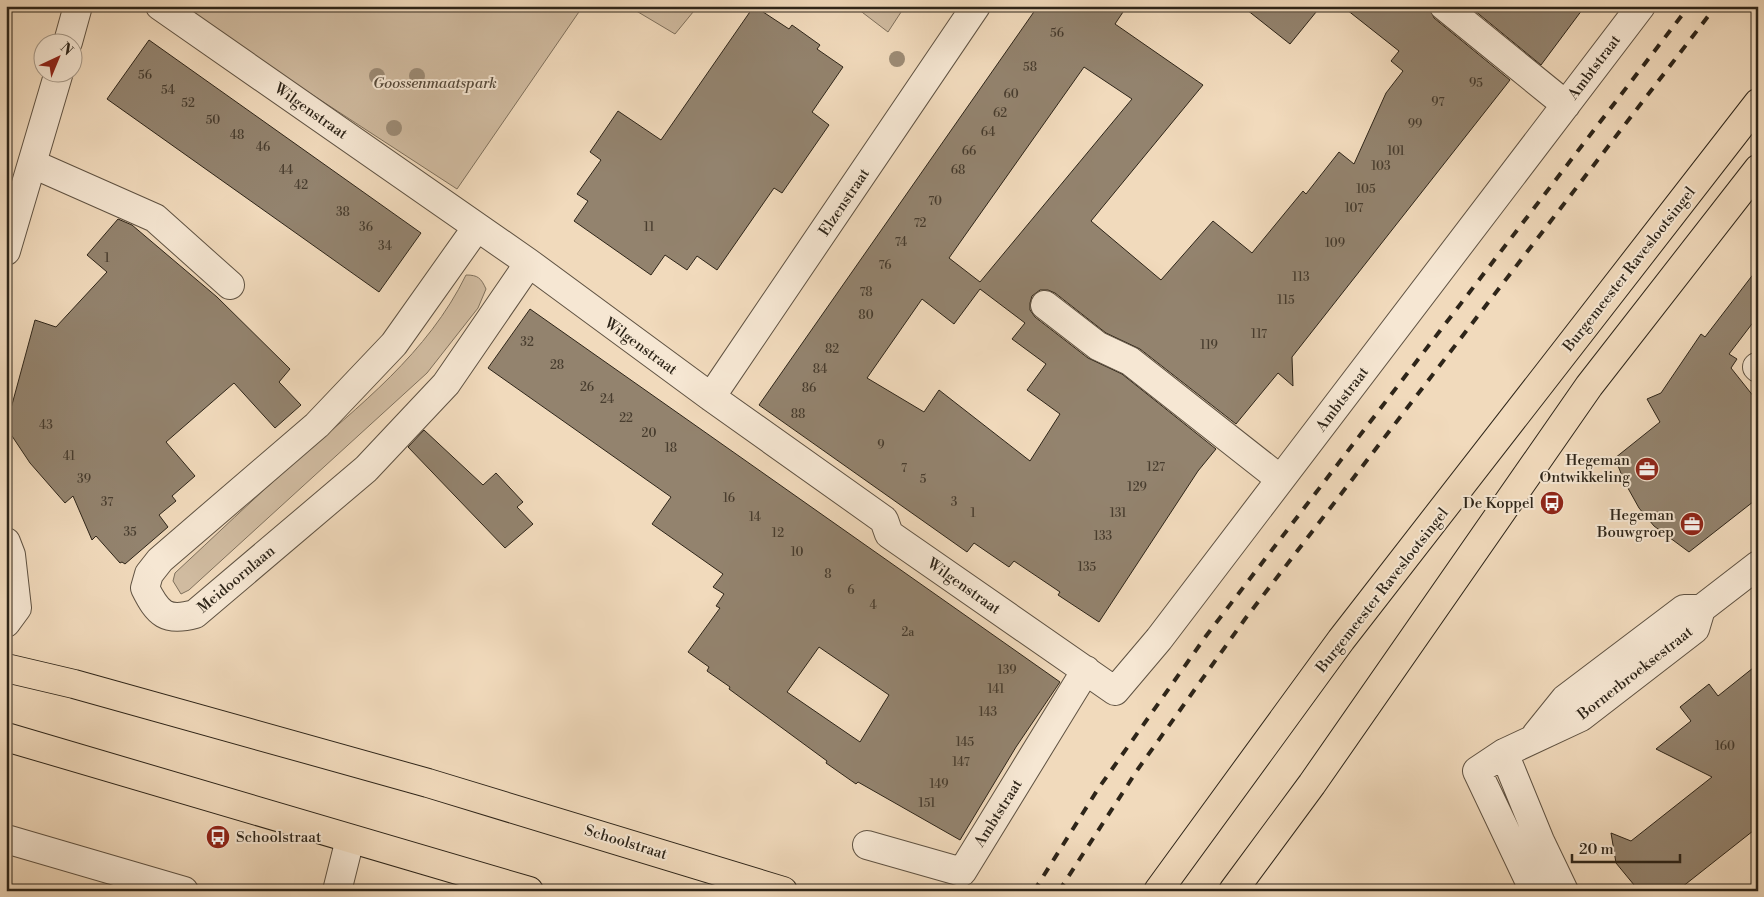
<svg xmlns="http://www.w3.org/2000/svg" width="1764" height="897" font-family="'Libre Bodoni',serif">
  <rect width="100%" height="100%" fill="#f1dabc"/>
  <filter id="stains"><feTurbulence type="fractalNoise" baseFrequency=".004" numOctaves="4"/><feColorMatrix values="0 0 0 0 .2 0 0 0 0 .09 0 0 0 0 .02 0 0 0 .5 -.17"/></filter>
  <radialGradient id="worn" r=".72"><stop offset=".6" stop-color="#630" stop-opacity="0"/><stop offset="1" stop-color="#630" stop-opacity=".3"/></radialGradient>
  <!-- green -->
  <path fill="#d0bba0" stroke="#7f705c" d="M176 6H583L457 189Z
    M628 6H698L675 34Z
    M854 6H905L888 32Z
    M466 275C478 275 481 278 486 289L478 308 427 373 189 590 181 594 173 581 175 573C215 536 254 498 295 462 359 406 428 353 466 275Z"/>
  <!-- building -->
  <path fill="#93836e" stroke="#2e2519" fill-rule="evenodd" d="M754 6 789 29 792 25 820 45 817 49 843 67 812 112 829 125 782 193 774 188 717 270 697 256 687 270 665 255 651 275 574 221 588 201 577 194 601 160 590 152 618 111 661 140Z
    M1038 6H1127L1115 24 1203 85 1091 221 1161 280 1213 221 1252 253 1303 191 1306 194 1339 152 1354 164 1386 93 1403 71 1391 61 1399 51 1342 6H1429L1434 18 1510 80 1292 357 1293 386 1278 373 1236 424 1140 349 1106 333 1055 293 1048 290H1040L1032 296 1030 303V310L1035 317 1088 358 1122 374 1216 449 1198 471 1099 622 1058 595 1060 592 1014 561 1009 567 974 543 967 552 759 405ZM1084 67 1132 99 980 282 949 258ZM980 289 1025 323 1012 339 1046 364 1027 390 1060 414 1030 461 939 390 924 412 867 378 922 299 954 324Z
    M1242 6H1321L1290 44Z
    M1469 6H1585L1541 65Z
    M149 40 421 233 379 292 107 99Z
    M118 219 132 225 217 297 290 369 279 382 301 405 275 428 234 383 166 442 195 476 172 496 176 501 159 515 168 527 125 564 122 562 120 563 96 536 92 540 73 496 65 503 30 463 8 430 7 423 35 320 56 327 107 272 87 255Z
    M1758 268V316L1729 354 1737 359 1731 368 1758 402V498L1689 552 1654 526 1639 508 1624 481 1615 458 1660 422 1647 399 1661 393 1701 334 1705 337Z
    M530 309 1060 682 1016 747 960 840 858 782 856 784 826 763 827 761 729 689 730 687 707 671 709 667 688 652 720 608 716 606 724 594 713 587 723 574 652 524 671 497 488 368ZM819 647 889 695 860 742 787 692Z
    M424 430 483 485 496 473 523 502 517 507 533 524 505 548 408 447Z
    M1758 664V827L1677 891H1639L1616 863 1611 833 1631 841 1712 777 1656 749 1691 721 1680 707 1709 684 1718 696Z"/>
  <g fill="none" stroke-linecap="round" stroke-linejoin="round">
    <!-- minor casing -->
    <g stroke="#5f5242" stroke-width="30">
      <path id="minor" d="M160 6 529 263 711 397 884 520 889 534 1115 691 1159 639 1641 6
        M1444 6 1566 105
        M68 42 78 6
        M33 164 155 218 230 285
        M477 227 394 344 317 425 160 560 149 574 145 588C158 614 166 622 195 614L366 469 446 384 529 263
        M6 251 59 72
        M1045 305 1098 346 1130 361 1280 479
        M1757 367 1758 368
        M711 397 976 6
        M6 542 11 555 17 608 6 623
        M1536 735 1565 699 1684 609H1701
        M1504 753 1540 841 1564 891
        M6 839 184 891
        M867 845 962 872 1086 670
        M337 891 350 839
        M1534 891 1477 771 1504 753 1581 717 1695 629 1701 609 1758 565"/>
    </g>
    <!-- major casing -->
    <g stroke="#2e2519" stroke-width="30">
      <path id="major" d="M6 668 74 684 428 783 783 891
        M6 737 529 891
        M1158 891 1341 640 1758 103
        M1233 891 1312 784 1589 386 1758 169"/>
    </g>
    <!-- minor -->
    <use href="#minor" stroke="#f6e7d3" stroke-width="28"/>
    <!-- major -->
    <use href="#major" stroke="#f1dabc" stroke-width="28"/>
    <!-- rail -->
    <path stroke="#2e2519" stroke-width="4" stroke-dasharray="9 9" stroke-linecap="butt" d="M1034 891 1098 789 1206 636 1689 6
      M1059 891 1138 769 1245 619 1716 6"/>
  </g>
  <!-- trees -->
  <g fill="#9c8b75">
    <circle cx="897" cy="59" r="8"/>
    <circle cx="377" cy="76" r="8"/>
    <circle cx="417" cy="76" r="8"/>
    <circle cx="394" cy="128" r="8"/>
  </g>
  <!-- icons -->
  <defs>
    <g id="office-disc" transform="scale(1.25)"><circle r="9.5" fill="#8f2418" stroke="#f6e7d3"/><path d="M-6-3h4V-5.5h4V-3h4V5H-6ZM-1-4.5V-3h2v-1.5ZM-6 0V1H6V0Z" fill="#fff"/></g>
    <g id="bus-disc" transform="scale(1.25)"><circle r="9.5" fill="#8f2418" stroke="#f6e7d3"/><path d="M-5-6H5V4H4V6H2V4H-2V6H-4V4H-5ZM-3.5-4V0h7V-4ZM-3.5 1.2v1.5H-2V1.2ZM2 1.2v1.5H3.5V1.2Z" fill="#fff"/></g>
  </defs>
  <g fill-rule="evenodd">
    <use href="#office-disc" x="1647" y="469"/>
    <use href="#bus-disc" x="1552" y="503"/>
    <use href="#office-disc" x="1692" y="524"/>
    <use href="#bus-disc" x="218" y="837"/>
  </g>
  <g text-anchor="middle" stroke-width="4" stroke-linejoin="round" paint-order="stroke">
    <!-- number labels -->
    <g font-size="12" fill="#473c2e">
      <text x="1057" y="37">56</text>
      <text x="1030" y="71">58</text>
      <text x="145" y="79">56</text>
      <text x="1476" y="87">95</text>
      <text x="168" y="94">54</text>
      <text x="1011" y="98">60</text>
      <text x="1438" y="106">97</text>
      <text x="188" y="107">52</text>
      <text x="1000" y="117">62</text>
      <text x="213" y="124">50</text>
      <text x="1415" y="128">99</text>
      <text x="988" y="136">64</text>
      <text x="237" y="139">48</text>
      <text x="263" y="151">46</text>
      <text x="969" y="155">66</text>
      <text x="1396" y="155">101</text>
      <text x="1381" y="170">103</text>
      <text x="286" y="174">44</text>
      <text x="958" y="174">68</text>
      <text x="301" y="189">42</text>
      <text x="1366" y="193">105</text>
      <text x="935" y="205">70</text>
      <text x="1354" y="212">107</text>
      <text x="343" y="216">38</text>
      <text x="920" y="227">72</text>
      <text x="366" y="231">36</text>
      <text x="649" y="231">11</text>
      <text x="901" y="246">74</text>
      <text x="1335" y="247">109</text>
      <text x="385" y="250">34</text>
      <text x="107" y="262">1</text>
      <text x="885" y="269">76</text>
      <text x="1301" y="281">113</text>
      <text x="866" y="296">78</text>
      <text x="1286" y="304">115</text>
      <text x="866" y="319">80</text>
      <text x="1259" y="338">117</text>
      <text x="527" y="346">32</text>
      <text x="1209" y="349">119</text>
      <text x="832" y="353">82</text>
      <text x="557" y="369">28</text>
      <text x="820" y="373">84</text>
      <text x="587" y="391">26</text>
      <text x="809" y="392">86</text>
      <text x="607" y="403">24</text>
      <text x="798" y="418">88</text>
      <text x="626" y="422">22</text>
      <text x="46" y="429">43</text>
      <text x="649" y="437">20</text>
      <text x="881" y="449">9</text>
      <text x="671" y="452">18</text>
      <text x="69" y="460">41</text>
      <text x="1156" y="471">127</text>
      <text x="904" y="472">7</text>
      <text x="84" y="483">39</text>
      <text x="923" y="483">5</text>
      <text x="1137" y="491">129</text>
      <text x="729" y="502">16</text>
      <text x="107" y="506">37</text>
      <text x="954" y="506">3</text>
      <text x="973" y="517">1</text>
      <text x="1118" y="517">131</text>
      <text x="755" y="521">14</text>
      <text x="130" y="536">35</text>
      <text x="778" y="537">12</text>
      <text x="1103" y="540">133</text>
      <text x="797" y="556">10</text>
      <text x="1087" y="571">135</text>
      <text x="828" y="578">8</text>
      <text x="851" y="594">6</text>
      <text x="873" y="609">4</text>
      <text x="908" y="636">2a</text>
      <text x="1007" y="674">139</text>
      <text x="996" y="693">141</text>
      <text x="988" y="716">143</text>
      <text x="965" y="746">145</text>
      <text x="1725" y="750">160</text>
      <text x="961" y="766">147</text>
      <text x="939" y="788">149</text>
      <text x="927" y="807">151</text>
    </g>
    <!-- street labels -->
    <g font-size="15" fill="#2e2519" stroke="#f6e7d3">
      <text transform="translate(1594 67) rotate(-53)" y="5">Ambtstraat</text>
      <text transform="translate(311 111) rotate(35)" y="5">Wilgenstraat</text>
      <text transform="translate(844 202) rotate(-56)" y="5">Elzenstraat</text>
      <text transform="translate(1629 269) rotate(-52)" y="5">Burgemeester Raveslootsingel</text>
      <text transform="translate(641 346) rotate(36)" y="5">Wilgenstraat</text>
      <text transform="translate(1342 399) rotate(-53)" y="5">Ambtstraat</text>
      <text transform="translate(236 579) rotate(-40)" y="5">Meidoornlaan</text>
      <text transform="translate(964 586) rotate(35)" y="5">Wilgenstraat</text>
      <text transform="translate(1382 590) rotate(-52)" y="5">Burgemeester Raveslootsingel</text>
      <text transform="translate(1635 673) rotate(-38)" y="5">Bornerbroeksestraat</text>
      <text transform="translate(998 813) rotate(-58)" y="5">Ambtstraat</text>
      <text transform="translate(626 842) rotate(17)" y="5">Schoolstraat</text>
    </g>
    <!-- park labels -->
    <g font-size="15" font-style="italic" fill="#564a3b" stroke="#f6e7d3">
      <text x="435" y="88">Goossenmaatspark</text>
    </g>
    <!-- poi labels -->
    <g font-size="15" fill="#2e2519" stroke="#f6e7d3" text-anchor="end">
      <text x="1630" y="465">Hegeman<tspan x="1630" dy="17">Ontwikkeling</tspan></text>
      <text x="1534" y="508">De Koppel</text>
      <text x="1674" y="520">Hegeman<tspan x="1674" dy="17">Bouwgroep</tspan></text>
      <text x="236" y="842" text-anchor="start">Schoolstraat</text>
    </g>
  </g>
  <!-- margin -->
  <rect width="1764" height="897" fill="none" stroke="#f1dabc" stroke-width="25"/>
  <rect x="8" y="8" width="1749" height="882" fill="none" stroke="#2e2519" stroke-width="2.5"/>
  <rect x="12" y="12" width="1739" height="872" fill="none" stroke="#2e2519"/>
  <!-- north arrow -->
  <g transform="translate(58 58) rotate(44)"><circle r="24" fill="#f6e7d3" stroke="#a69989"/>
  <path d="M0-4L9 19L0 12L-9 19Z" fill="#8f2418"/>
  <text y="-8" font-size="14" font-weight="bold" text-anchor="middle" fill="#2e2519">N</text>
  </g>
  <!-- scale -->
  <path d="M1572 854v8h108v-8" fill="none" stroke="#2e2519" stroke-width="2.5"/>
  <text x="1579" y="854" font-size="15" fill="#2e2519" stroke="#f6e7d3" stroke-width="4" paint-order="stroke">20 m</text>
  <rect width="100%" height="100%" filter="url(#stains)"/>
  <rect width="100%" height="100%" fill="url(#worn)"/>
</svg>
